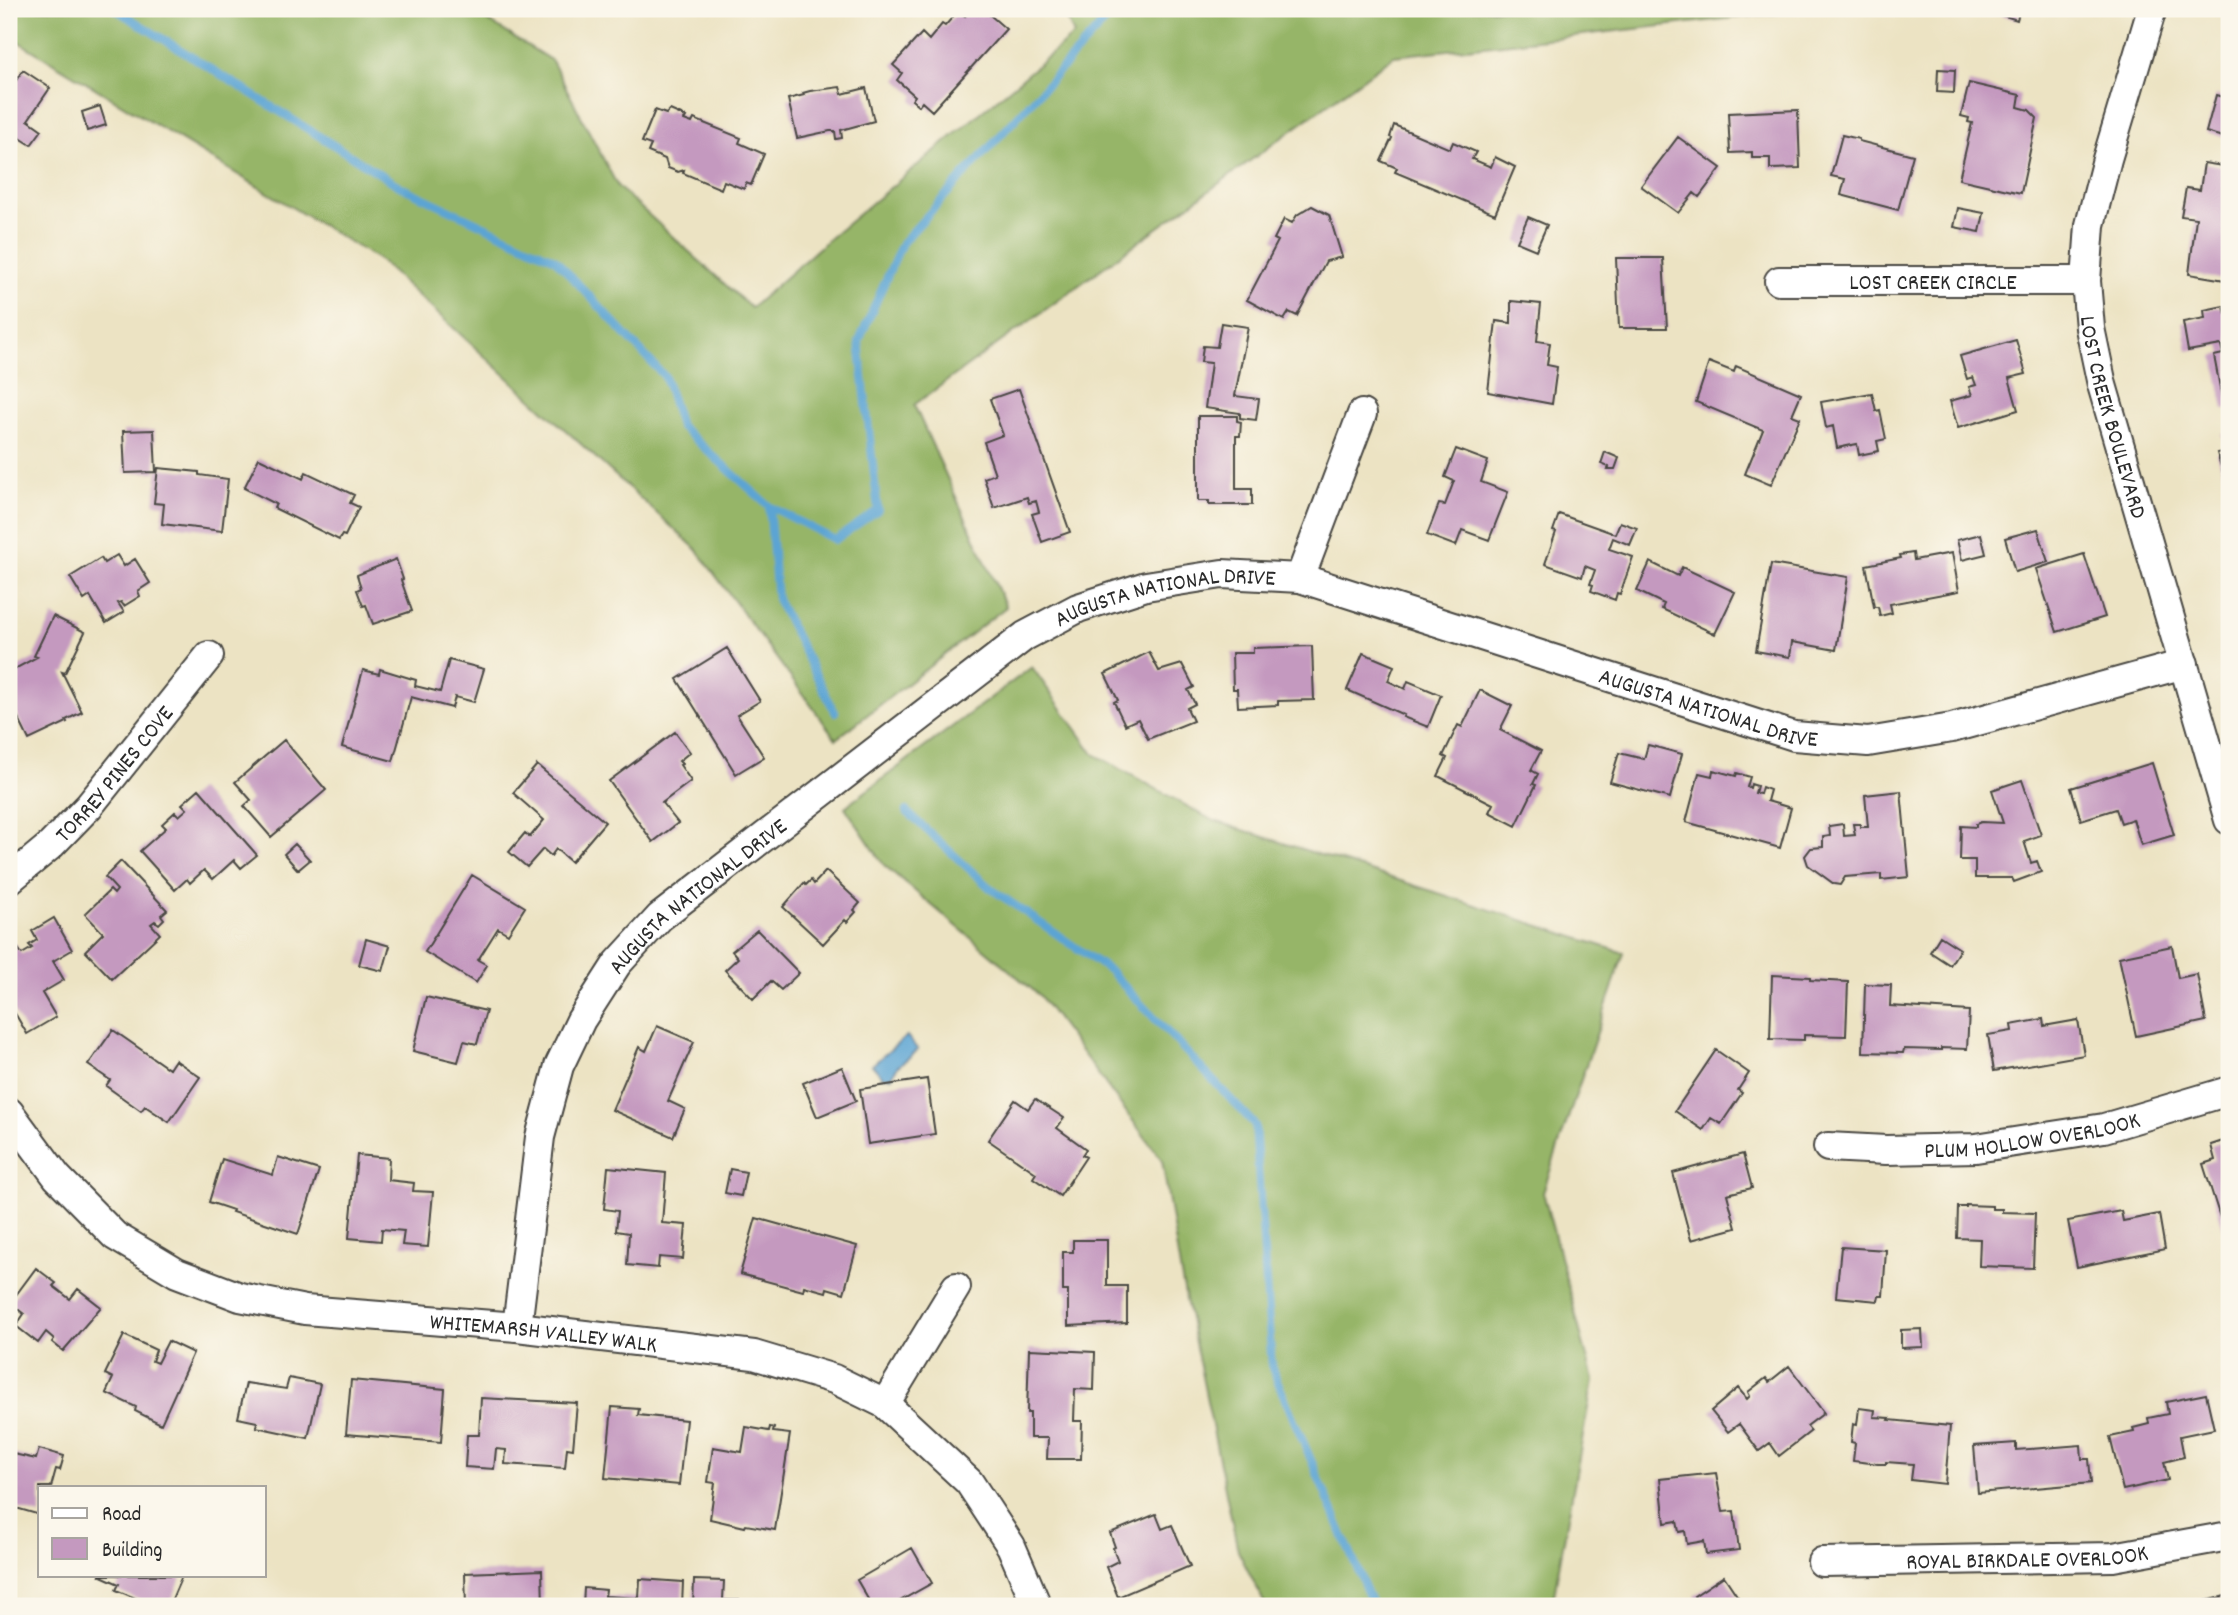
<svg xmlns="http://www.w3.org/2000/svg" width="2238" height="1615" font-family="Dekko,sans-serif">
  <rect width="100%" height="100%" fill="#fbf7ec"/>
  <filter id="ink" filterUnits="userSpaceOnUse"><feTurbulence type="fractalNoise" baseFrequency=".0143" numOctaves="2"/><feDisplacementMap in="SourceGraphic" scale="14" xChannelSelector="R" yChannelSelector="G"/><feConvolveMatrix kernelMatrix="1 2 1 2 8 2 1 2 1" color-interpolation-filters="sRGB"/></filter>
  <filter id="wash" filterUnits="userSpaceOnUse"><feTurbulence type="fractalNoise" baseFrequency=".00686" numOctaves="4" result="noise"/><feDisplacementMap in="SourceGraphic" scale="28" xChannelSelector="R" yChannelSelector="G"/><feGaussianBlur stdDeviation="1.57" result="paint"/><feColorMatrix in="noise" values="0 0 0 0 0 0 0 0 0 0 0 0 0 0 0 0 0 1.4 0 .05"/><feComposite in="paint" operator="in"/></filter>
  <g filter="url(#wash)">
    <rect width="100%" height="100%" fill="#ece3c3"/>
    <!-- forest -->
    <path fill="#96b568" stroke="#60704a" stroke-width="2" d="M9 9H469L552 61 618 187 751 308 830 238 1074 35 1063 9H1815L1394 56 914 405 1006 607 836 739 696 549 379 260 9 36Z
      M1032 667 1094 754 1212 820 1624 953 1543 1192 1593 1380 1552 1606H1266L1238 1551 1181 1275 1162 1160 1040 996 884 865 845 807Z"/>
    <!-- water -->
    <path fill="#5ca4d3" stroke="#44687f" stroke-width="2" d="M907 1036 918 1050 897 1067 892 1077H883L872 1065Z"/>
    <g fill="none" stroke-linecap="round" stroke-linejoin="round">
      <!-- stream -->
      <path stroke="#5ca4d3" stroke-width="8" d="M115 9 401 187 555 259 665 377 680 426 769 506 777 599 835 712
        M769 506 835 540 878 510 859 341 902 243 1116 9
        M906 811 990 888 1110 971 1255 1125 1272 1368 1373 1606"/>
    </g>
    <g id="blocks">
      <!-- building -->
      <path fill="#c499bf" d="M972 9H983L1006 29 932 111 922 102 919 106 912 100 915 96 897 80 902 73 893 65 922 33 929 40 942 24 945 26 958 11 965 16Z
        M1983 9H2020L2017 20Z
        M1938 69 1955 70 1954 93 1937 92Z
        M23 70 50 88 28 120 42 130 31 145 17 136 9 148V91Z
        M1969 83 2020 95 2018 107 2029 110 2037 118 2021 193 1959 179 1972 123 1968 122 1969 118 1961 116Z
        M840 87 842 94 866 88 874 121 841 130 842 138 836 139 835 131H830L797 138 788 99 804 95 803 93 810 91Z
        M2216 95 2229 99V139L2206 132Z
        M100 106 106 125 87 131 82 112Z
        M655 110 666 114 670 110 686 117 684 120 692 123 694 119 741 138 739 143 764 154 751 185 746 183 744 189 724 181 721 189 683 173 684 170 678 172 668 168 665 159 648 152 651 145 642 142Z
        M1798 110 1800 168 1770 169V158H1752V152L1730 153 1728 113Z
        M1394 125 1450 149 1453 142 1476 152 1472 159 1491 167 1495 157 1515 167 1495 214 1395 172 1397 168 1381 161 1392 138 1390 137Z
        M1842 135 1859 139V141L1913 155 1898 210 1841 195 1845 179 1831 176Z
        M1678 137 1721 168 1699 197 1694 193 1678 213 1641 186Z
        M2204 163 2229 167V256L2225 280 2189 274 2196 218 2181 216 2186 188 2200 190Z
        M1312 206 1329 215 1342 257 1326 261 1297 316 1289 312 1284 320 1247 300 1278 241 1274 239 1284 219 1292 223 1297 215Z
        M1958 208 1984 213 1980 232 1954 227Z
        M1528 217 1547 225 1536 250 1517 242Z
        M1616 258H1663L1667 328H1619Z
        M1511 301 1541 304 1537 341 1550 343 1547 365 1557 367 1552 404 1488 392 1496 321 1511 323Z
        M2224 306 2226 314 2229 313V408L2224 409 2214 356 2223 354 2221 345 2188 351 2183 322 2205 318 2204 310Z
        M1221 323 1248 327 1235 396 1259 399 1256 420 1240 418V413L1205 408 1211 363 1201 362 1203 346 1217 347Z
        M2016 340 2026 374 2009 378 2018 410 1958 428 1950 401 1972 395 1969 387 1976 385 1973 377 1967 379 1960 356Z
        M1709 362 1734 372 1736 366 1801 394 1792 415 1800 418 1771 485 1745 474 1763 430 1696 402Z
        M1019 389 1070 532 1042 542 1032 514 1039 512 1036 501 1029 503 1027 497 994 508 984 478 995 474 984 442 1003 435 990 399Z
        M1872 393 1876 411 1880 410 1886 439 1877 441 1879 451 1859 455 1857 444 1837 448 1833 426 1826 428 1821 402Z
        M1198 416H1237V421L1241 422 1240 436H1236V489H1252V505H1209V501H1198Z
        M154 430 156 472 125 473 123 431Z
        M2229 432V494L2217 453 2227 451 2222 434Z
        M1456 449 1488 461 1481 482 1508 492 1489 540 1462 530 1456 546 1427 535 1439 504 1445 505 1454 481 1445 477Z
        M1605 452 1619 458 1615 469H1608L1609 467 1601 464Z
        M259 458 303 479 306 472 354 495 350 503 359 507 345 536 342 535 339 540 274 508 276 504 244 488Z
        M158 468 199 472V475L228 479 222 531 162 524 164 504 154 503Z
        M1559 514 1615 534 1620 522 1637 528 1630 545 1613 538 1609 549 1633 557 1620 594 1617 593 1615 600 1591 591 1593 585 1590 584 1595 570 1585 566 1582 577 1545 564 1556 532 1553 531Z
        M2038 529 2048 562 2015 572 2005 538Z
        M1981 534 1986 554 1962 560 1957 540Z
        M1913 553 1914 560 1952 553 1959 591 1890 604 1892 613 1880 616 1878 607H1874L1866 565 1901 558 1900 555Z
        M2084 554 2105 617 2057 632 2036 569Z
        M117 555 124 566 135 559 150 583 138 591 140 596 124 606 121 602 118 603 124 612 106 623 90 596 84 600 70 577 101 558 104 563Z
        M396 559 403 579 401 580 412 611 373 624 366 605 363 606 357 590 361 588 357 575Z
        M1650 562 1678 576 1682 567 1735 592 1715 634 1662 609 1664 604 1637 591Z
        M1771 564 1848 577 1836 650 1792 642 1790 657 1756 651Z
        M53 616 85 632 65 673 62 672 82 712 66 720 67 722 29 740 9 699V672L37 657 34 656Z
        M1312 646 1314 700 1278 701V705L1238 707 1237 689H1233L1232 653H1253V648Z
        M727 648 760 701 737 715 764 757 736 774 677 679Z
        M1149 652 1159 671 1182 664 1194 687 1188 690 1195 704 1187 708 1193 721 1148 739 1138 719 1125 725 1114 702 1118 700 1105 674Z
        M1363 653 1394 666 1388 681 1405 689 1408 681 1441 695 1428 727 1403 717 1404 715 1347 690Z
        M449 660 484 669 474 702 455 697 452 708 411 697 393 761 342 747 363 670 379 674 380 669 416 680 415 686 440 692Z
        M1480 690 1512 706 1500 730 1541 751 1531 770 1538 774 1533 784 1536 785 1516 826 1489 812 1493 804 1438 776 1447 758 1443 756 1458 725 1462 727Z
        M675 732 690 752 679 761 682 764 680 765 691 781 662 803 678 823 653 842 609 781Z
        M284 740 326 790 271 837 244 806 251 800 235 782Z
        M1648 745 1682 754 1670 798 1610 782 1619 753 1644 759Z
        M2152 763 2174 835 2141 845 2133 819 2121 823 2116 809 2081 820 2071 788Z
        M537 765 605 822 571 862 556 849 551 856 543 849 527 867 509 852 525 833 530 837 544 820 513 793Z
        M1713 770 1736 776 1737 773 1750 777 1747 787 1750 788 1751 784 1757 786 1755 793 1760 794 1762 787 1770 790 1767 801 1791 808 1780 848 1686 822 1699 773 1712 776Z
        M2022 780 2041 835 2024 841 2031 863 2037 861 2041 872 2014 882 2012 878H1975V860H1960L1961 826 1976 827V824L1981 822 2003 823 1992 790Z
        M199 789 257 855 241 868 234 860 213 879 204 870 190 883 187 879 175 890 140 851 166 828 162 824 175 812 179 816 187 809 182 804Z
        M1901 791 1909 877 1881 880V874L1845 877 1840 885 1834 884 1808 865 1805 856 1811 848 1823 847V837L1830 836 1829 826 1843 824 1844 836 1855 835 1853 824H1860V827H1868L1865 795Z
        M295 844 310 860 298 870 284 854Z
        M121 861 167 910 161 915 164 919 159 924 155 921 151 924 160 934 112 979 85 951 103 933 85 914 110 890 114 894 117 890 105 877Z
        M826 871 860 903 854 910 856 912 847 922 845 920 823 944 783 907 804 883 806 885 811 880 814 884Z
        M472 875 525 907 508 934 498 928 478 960 487 965 476 983 425 952Z
        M54 918 72 950 53 961 64 980 42 993 56 1017 27 1034 9 1003V947L15 944 22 954 32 948 29 945 37 940 32 931Z
        M757 930 799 973 781 990 771 981 753 999 725 970 738 958 732 951Z
        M1940 936 1960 949 1950 965 1930 952Z
        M366 939 390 946 383 971 359 965Z
        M2172 946 2178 978 2197 974 2206 1021 2136 1036 2119 957Z
        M1772 975 1810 977V980L1848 982 1846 1036 1804 1035V1040L1770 1039Z
        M1865 984 1891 985 1890 1006 1969 1011 1967 1049 1941 1048V1050L1904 1049 1903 1053 1863 1052Z
        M426 997 486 1011 477 1044 464 1041 458 1062 413 1051Z
        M2043 1019 2044 1026 2078 1020 2084 1055 1994 1071 1988 1035 2012 1031 2011 1025Z
        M657 1026 694 1042 668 1101 685 1109 673 1137 612 1110 639 1047 646 1051Z
        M113 1030 169 1069 175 1060 200 1077 169 1122 145 1106 141 1111 106 1086 110 1080 88 1065Z
        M1716 1050 1749 1073 1738 1090 1742 1093 1721 1124 1711 1118 1703 1130 1675 1111Z
        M842 1067 856 1101 817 1117 803 1083Z
        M927 1079 935 1134 868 1144 860 1089Z
        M1035 1099 1064 1118 1057 1128 1086 1149 1082 1155 1086 1157 1060 1196 1033 1178 1036 1173 988 1140 1015 1100 1028 1109Z
        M2229 1139V1232L2225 1233 2203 1164 2215 1160 2211 1145Z
        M1743 1154 1752 1188 1727 1194 1736 1228 1691 1240 1673 1173Z
        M357 1155 389 1158 388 1180 414 1183 413 1191 433 1192 428 1247 402 1245 404 1231 382 1229 381 1241 349 1238Z
        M278 1157 319 1170 298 1234 232 1212 233 1210 209 1202 222 1159 273 1175Z
        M608 1167 666 1173 662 1223 686 1225 683 1259 659 1257 658 1268 627 1265 629 1233 616 1231 618 1211 604 1209Z
        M730 1169 746 1172 741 1196 725 1193Z
        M1966 1205 1992 1206V1209H2002V1212L2035 1213 2033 1268 1979 1266 1980 1239 1957 1238 1958 1207H1966Z
        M2121 1211 2123 1221 2159 1214 2165 1249 2077 1267 2068 1221Z
        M756 1218 857 1246 844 1293 827 1288 826 1292 804 1286 803 1291 740 1274Z
        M1073 1240H1107V1286H1127V1323L1068 1326V1291H1063V1252H1073Z
        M1841 1247 1886 1250 1883 1296H1879L1878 1301 1836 1297Z
        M36 1268 56 1283 53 1286 70 1299 78 1289 101 1307 63 1351 52 1342 54 1339 46 1332 38 1343 16 1326 24 1314 10 1303Z
        M1922 1329 1923 1347 1901 1348V1330Z
        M124 1335 156 1350 152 1361 157 1363 168 1341 193 1353 161 1424 135 1411 136 1407 106 1393 113 1378 105 1374Z
        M1029 1349 1095 1352 1094 1390 1075 1389 1074 1421H1082L1081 1459H1047L1048 1438H1030V1413H1027Z
        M1789 1366 1824 1413 1807 1426 1811 1431 1779 1456 1770 1443 1759 1451 1739 1424 1728 1432 1711 1411 1738 1388 1747 1399 1750 1396 1748 1392 1766 1378 1769 1382Z
        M289 1378 320 1384 308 1438 256 1427 257 1422 238 1418 246 1383 286 1389Z
        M351 1380 445 1389 441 1442 346 1434Z
        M2206 1394 2214 1429 2180 1436 2184 1457 2164 1462 2168 1480 2123 1490 2110 1437 2134 1432 2133 1428 2149 1424 2148 1418 2168 1414 2166 1402Z
        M481 1398 577 1403 573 1449 567 1448 565 1468 505 1464 506 1450 496 1449 494 1469 465 1467 467 1435H479Z
        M612 1407 639 1409 638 1415 686 1420 679 1485 605 1478Z
        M1859 1408 1875 1410 1874 1417 1890 1418 1889 1420 1950 1426 1945 1484 1911 1480 1913 1464 1886 1462V1464H1878L1853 1461 1855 1443 1851 1442 1853 1424 1857 1425Z
        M746 1427 769 1431 770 1427 774 1428 773 1432 790 1434 775 1530 746 1525 745 1527 710 1519 715 1483 708 1482 713 1447 742 1452Z
        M2016 1443V1450L2081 1445 2082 1459H2089L2091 1483 1978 1493 1974 1446Z
        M39 1449 64 1456 60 1470 56 1469 51 1487H40V1515L9 1506V1453L36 1459Z
        M1716 1473 1723 1512 1734 1511 1739 1550 1706 1554 1704 1541 1687 1544 1685 1531 1679 1532 1677 1521 1665 1523 1660 1479Z
        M1156 1514 1162 1529 1172 1525 1190 1566 1118 1597 1106 1567 1118 1561 1113 1548 1115 1547 1110 1533Z
        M912 1548 932 1583 891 1606H872L857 1580Z
        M542 1570 543 1606H466L465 1573Z
        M99 1575H180L182 1576 169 1606H154L116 1590 119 1584Z
        M1724 1576 1744 1606H1700L1694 1596Z
        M640 1579 683 1582 682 1606H583L584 1588 606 1590 605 1596 639 1598Z
        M694 1580 724 1581 723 1600H739V1606H693Z
        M2229 1595V1606H2189V1605Z"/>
    </g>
  </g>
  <g filter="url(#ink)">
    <use href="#blocks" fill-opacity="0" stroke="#484742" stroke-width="2"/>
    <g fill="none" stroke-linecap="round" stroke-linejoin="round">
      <!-- minor casing -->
      <g stroke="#484742" stroke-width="32">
        <g id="minor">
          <path id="s1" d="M2152 9 2107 159 2090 225 2086 281 2090 328 2102 385 2229 820"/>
          <path id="s2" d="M1779 281H2086"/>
          <path d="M1300 578 1362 414"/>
          <path id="s3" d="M9 880 51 845 89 806 209 656"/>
          <path id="s4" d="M9 1112 57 1177 115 1236 177 1273 240 1297 305 1310 517 1327 754 1355 834 1379 885 1404 969 1482 1011 1546 1037 1606"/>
          <path id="s5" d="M1828 1147 1886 1150 1976 1148 2104 1128 2229 1091"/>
          <path id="s6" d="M517 1327 540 1137 559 1066 581 1020 617 964 660 917 1025 636 1078 608 1146 586 1222 574 1300 578 1794 736 1868 742 1952 728 2184 664"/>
          <path d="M885 1404 956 1287"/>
          <path id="s7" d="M1822 1562 2113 1557 2229 1536"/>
        </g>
      </g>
      <!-- minor -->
      <use href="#minor" stroke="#fff" stroke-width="28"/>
    </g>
  </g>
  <g text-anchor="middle" stroke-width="7" stroke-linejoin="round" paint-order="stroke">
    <!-- street labels -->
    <g font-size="23" fill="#2b2b2b" stroke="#fbf7ec">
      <text dy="8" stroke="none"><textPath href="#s2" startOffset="154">LOST CREEK CIRCLE</textPath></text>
      <text dy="8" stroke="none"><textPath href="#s1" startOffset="420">LOST CREEK BOULEVARD</textPath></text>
      <text dy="8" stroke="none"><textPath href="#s6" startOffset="1055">AUGUSTA NATIONAL DRIVE</textPath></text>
      <text dy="8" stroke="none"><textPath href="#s6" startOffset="1622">AUGUSTA NATIONAL DRIVE</textPath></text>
      <text dy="8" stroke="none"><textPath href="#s3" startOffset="150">TORREY PINES COVE</textPath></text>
      <text dy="8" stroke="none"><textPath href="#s6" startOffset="488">AUGUSTA NATIONAL DRIVE</textPath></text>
      <text dy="8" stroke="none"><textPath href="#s5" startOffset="205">PLUM HOLLOW OVERLOOK</textPath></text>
      <text dy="8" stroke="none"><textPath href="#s4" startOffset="609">WHITEMARSH VALLEY WALK</textPath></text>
      <text dy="8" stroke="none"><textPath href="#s7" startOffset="205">ROYAL BIRKDALE OVERLOOK</textPath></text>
    </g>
  </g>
  <!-- margin -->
  <rect width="2238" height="1615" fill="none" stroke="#fbf7ec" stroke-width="35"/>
  <!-- legend -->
  <rect x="38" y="1486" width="228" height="91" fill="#fbf7ec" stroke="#a8a59f" stroke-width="2"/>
  <rect x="52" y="1508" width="35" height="10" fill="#ffffff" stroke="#a8a59f" stroke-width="2"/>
  <text x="102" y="1520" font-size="21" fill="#2b2b2b">Road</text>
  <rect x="52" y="1538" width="35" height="21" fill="#c499bf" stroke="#a8a59f" stroke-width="2"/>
  <text x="102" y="1556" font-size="21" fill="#2b2b2b">Building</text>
</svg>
